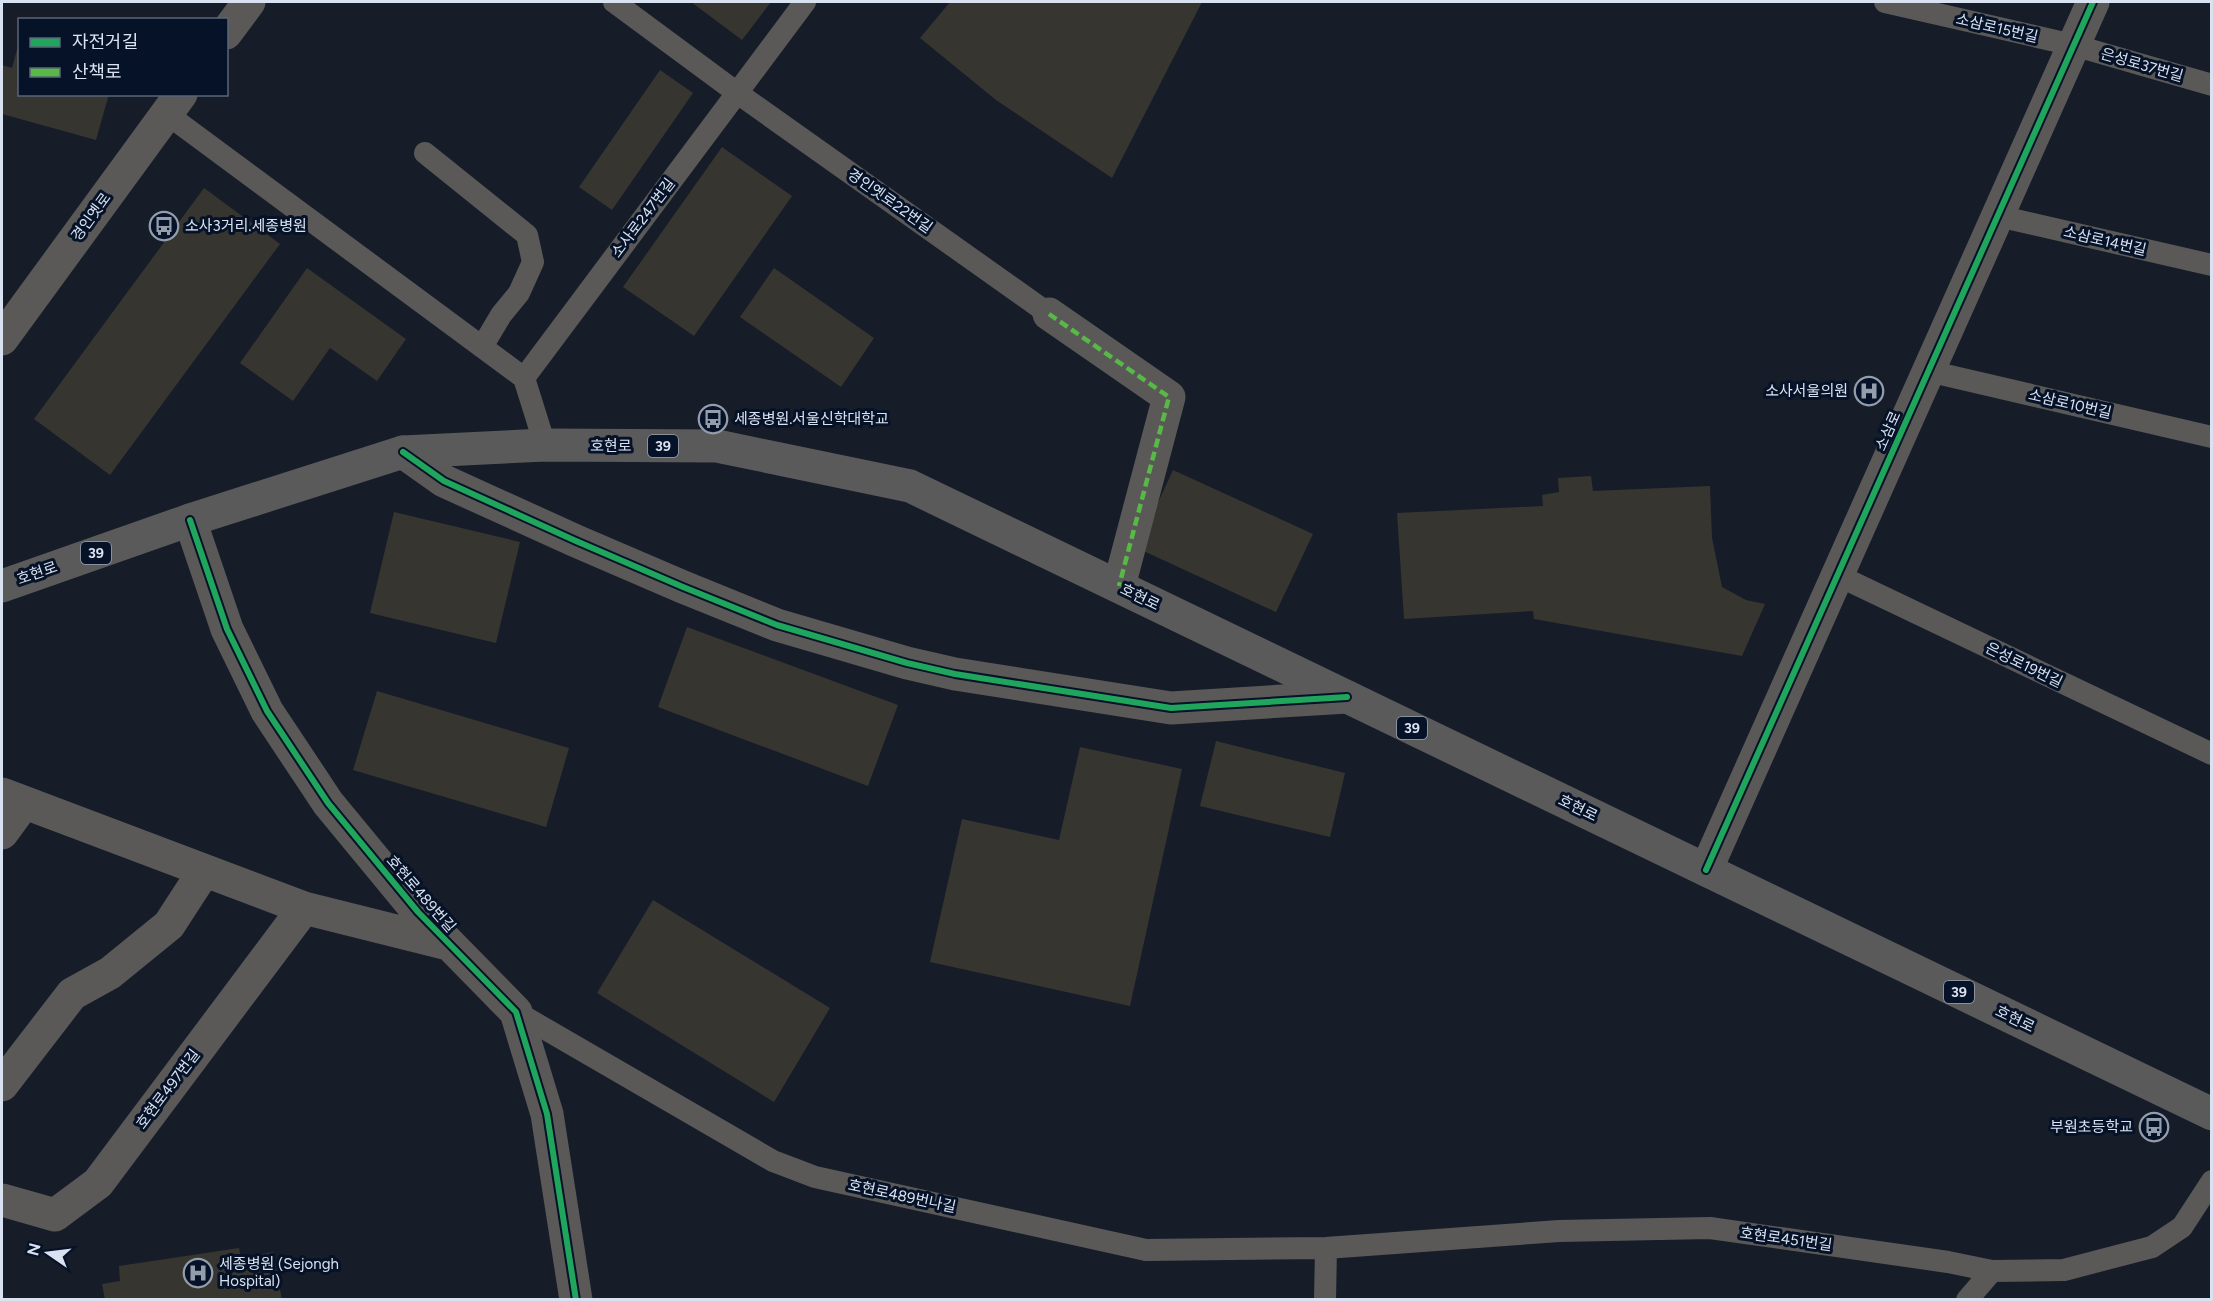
<svg xmlns="http://www.w3.org/2000/svg" width="2213" height="1301" font-family="Figtree,'Noto Sans KR',sans-serif">
  <rect width="100%" height="100%" fill="#161d29"/>
  <!-- building -->
  <path fill="#363530" d="M691 2H771L742 40Z
    M950 2H1202L1112 178 996 100 920 38Z
    M19 42 20 94H109L96 140 2 114V65L12 68Z
    M660 70 693 93 612 210 579 187Z
    M722 147 792 196 694 336 623 287Z
    M204 188 280 244 110 475 34 419Z
    M307 268 406 339 377 381 330 348 293 401 240 363Z
    M774 268 874 338 841 387 740 317Z
    M1173 470 1313 534 1276 612 1137 548Z
    M1591 476 1593 491 1710 486 1712 538 1722 587 1746 600 1765 604 1742 656 1534 619 1533 611 1404 619 1397 513 1543 506 1542 495 1559 492 1558 478Z
    M394 512 520 542 496 643 370 613Z
    M687 627 898 705 868 786 658 707Z
    M377 691 569 748 546 827 353 770Z
    M1216 741 1345 773 1330 837 1200 806Z
    M1080 747 1182 769 1130 1006 930 962 962 819 1059 840Z
    M653 900 830 1008 774 1102 597 993Z
    M239 1248 241 1258 273 1252 282 1300H105L102 1284 120 1281 119 1266Z"/>
  <g fill="none" stroke-linecap="round" stroke-linejoin="round">
    <!-- service -->
    <path stroke="#5a5958" stroke-width="22" d="M614 2 736 92 1049 314
      M1885 2 2073 45 2212 85
      M167 114 524 378
      M425 153 527 235 533 262 519 293 501 315 482 347
      M1998 216 2212 265
      M1928 371 2212 437
      M545 445 524 378 805 2
      M1837 575 2212 754
      M516 1012 773 1161 815 1177 1146 1250 1326 1248 1559 1231 1710 1228 1948 1262 1992 1271 2064 1270 2152 1247 2182 1227 2212 1181
      M1325 1300 1326 1248
      M1967 1300 1992 1271"/>
    <!-- minor -->
    <path stroke="#5a5958" stroke-width="33" d="M1049 314 1169 397 1119 586
      M190 520 227 629 267 711 328 803 418 912 516 1012 547 1114 576 1300
      M2 794 304 908 448 944
      M2 833 24 803
      M1706 870 2093 2
      M2 1085 72 994 110 973 169 925 204 871
      M2 1200 55 1215 98 1183 304 908"/>
    <!-- tertiary -->
    <path stroke="#5a5958" stroke-width="33" d="M226 33 249 2
      M2 339 181 94
      M403 452 444 481 576 541 683 587 777 625 907 663 955 674 1171 708 1347 697"/>
    <!-- primary -->
    <path stroke="#5b5a5b" stroke-width="33" d="M2 586 190 520 403 452 545 445 717 446 910 486 2212 1114"/>
    <!-- quiet -->
    <path stroke="#58b947" stroke-width="4.5" stroke-dasharray="9 4.5" stroke-linecap="butt" d="M1049 314 1169 397 1119 586"/>
    <!-- cycleway casing -->
    <g stroke="#061227" stroke-width="10">
      <path id="cycleway" d="M403 452 444 481 576 541 683 587 777 625 907 663 955 674 1171 708 1347 697
        M190 520 227 629 267 711 328 803 418 912 516 1012 547 1114 576 1300
        M1706 870 2093 2"/>
    </g>
    <!-- cycleway -->
    <use href="#cycleway" stroke="#20a55d" stroke-width="6"/>
  </g>
  <!-- icons -->
  <defs>
    <g id="bus-ring" transform="scale(1.5)"><circle r="9.5" fill="#061227" stroke="#949dab" stroke-width="1.5"/><path d="M-5-6H5V4H4V6H2V4H-2V6H-4V4H-5ZM-3.5-4V0h7V-4ZM-3.5 1.2v1.5H-2V1.2ZM2 1.2v1.5H3.5V1.2Z" fill="#949dab"/></g>
    <g id="hospital-ring" transform="scale(1.5)"><circle r="9.5" fill="#061227" stroke="#949dab" stroke-width="1.5"/><path d="M-5-5h3v3.5h4V-5h3V5h-3V1.5h-4V5h-3Z" fill="#949dab"/></g>
  </defs>
  <g fill-rule="evenodd">
    <use href="#bus-ring" x="164" y="226"/>
    <use href="#hospital-ring" x="1869" y="391"/>
    <use href="#bus-ring" x="713" y="419"/>
    <use href="#bus-ring" x="2154" y="1127"/>
    <use href="#hospital-ring" x="198" y="1273"/>
  </g>
  <g text-anchor="middle" stroke-width="6" stroke-linejoin="round" paint-order="stroke">
    <!-- shield labels -->
    <g fill="#061227" stroke="#99a4b4" stroke-width="1.5">
      <rect x="648" y="435" width="30" height="22" rx="4.5"/>
      <rect x="81" y="542" width="30" height="22" rx="4.5"/>
      <rect x="1397" y="717" width="30" height="22" rx="4.5"/>
      <rect x="1944" y="981" width="30" height="22" rx="4.5"/>
    </g>
    <g font-size="14" font-weight="bold" fill="#d8e2f1">
      <text x="663" y="451">39</text>
      <text x="96" y="558">39</text>
      <text x="1412" y="733">39</text>
      <text x="1959" y="997">39</text>
    </g>
    <!-- street labels -->
    <g font-size="15" fill="#d8e2f1" stroke="#061227">
      <text transform="translate(1997 28) rotate(13)" y="5">소삼로15번길</text>
      <text transform="translate(2142 65) rotate(16)" y="5">은성로37번길</text>
      <text transform="translate(890 201) rotate(35)" y="5">경인옛로22번길</text>
      <text transform="translate(91 217) rotate(-54)" y="5">경인옛로</text>
      <text transform="translate(643 218) rotate(-53)" y="5">소사로247번길</text>
      <text transform="translate(2105 241) rotate(13)" y="5">소삼로14번길</text>
      <text transform="translate(2070 404) rotate(13)" y="5">소삼로10번길</text>
      <text transform="translate(1888 431) rotate(-66)" y="5">소삼로</text>
      <text x="611" y="451">호현로</text>
      <text transform="translate(37 573) rotate(-19)" y="5">호현로</text>
      <text transform="translate(1140 597) rotate(26)" y="5">호현로</text>
      <text transform="translate(2024 665) rotate(26)" y="5">은성로19번길</text>
      <text transform="translate(1578 808) rotate(26)" y="5">호현로</text>
      <text transform="translate(421 894) rotate(49)" y="5">호현로489번길</text>
      <text transform="translate(2015 1019) rotate(26)" y="5">호현로</text>
      <text transform="translate(168 1089) rotate(-53)" y="5">호현로497번길</text>
      <text transform="translate(902 1196) rotate(12)" y="5">호현로489번나길</text>
      <text transform="translate(1786 1239) rotate(8)" y="5">호현로451번길</text>
    </g>
    <!-- poi labels -->
    <g font-size="15" fill="#d8e2f1" stroke="#061227" text-anchor="start">
      <text x="185" y="231">소사3거리.세종병원</text>
      <text x="1848" y="396" text-anchor="end">소사서울의원</text>
      <text x="734" y="424">세종병원.서울신학대학교</text>
      <text x="2133" y="1132" text-anchor="end">부원초등학교</text>
      <text x="219" y="1269">세종병원 (Sejongh<tspan x="219" dy="17">Hospital)</tspan></text>
    </g>
  </g>
  <!-- border -->
  <rect width="2213" height="1301" fill="none" stroke="#d8e2f1" stroke-width="6"/>
  <!-- legend -->
  <rect x="18" y="18" width="210" height="78" fill="#061227" stroke="#5a6578" stroke-width="1.5"/>
  <rect x="30" y="38" width="30" height="9" fill="#20a55d" stroke="#5a6578" stroke-width="1.5"/>
  <text x="72" y="48" font-size="18" fill="#d8e2f1">자전거길</text>
  <rect x="30" y="68" width="30" height="9" fill="#58b947" stroke="#5a6578" stroke-width="1.5"/>
  <text x="72" y="78" font-size="18" fill="#d8e2f1">산책로</text>
  <!-- north arrow -->
  <g transform="translate(48 1253) rotate(284)" stroke="#061227" stroke-width="4.5" paint-order="stroke">
  <path d="M0-4.5L10 22L0 15L-10 22Z" fill="#d8e2f1"/>
  <text y="-9" font-size="16" font-weight="bold" text-anchor="middle" fill="#d8e2f1">N</text>
  </g>
</svg>
